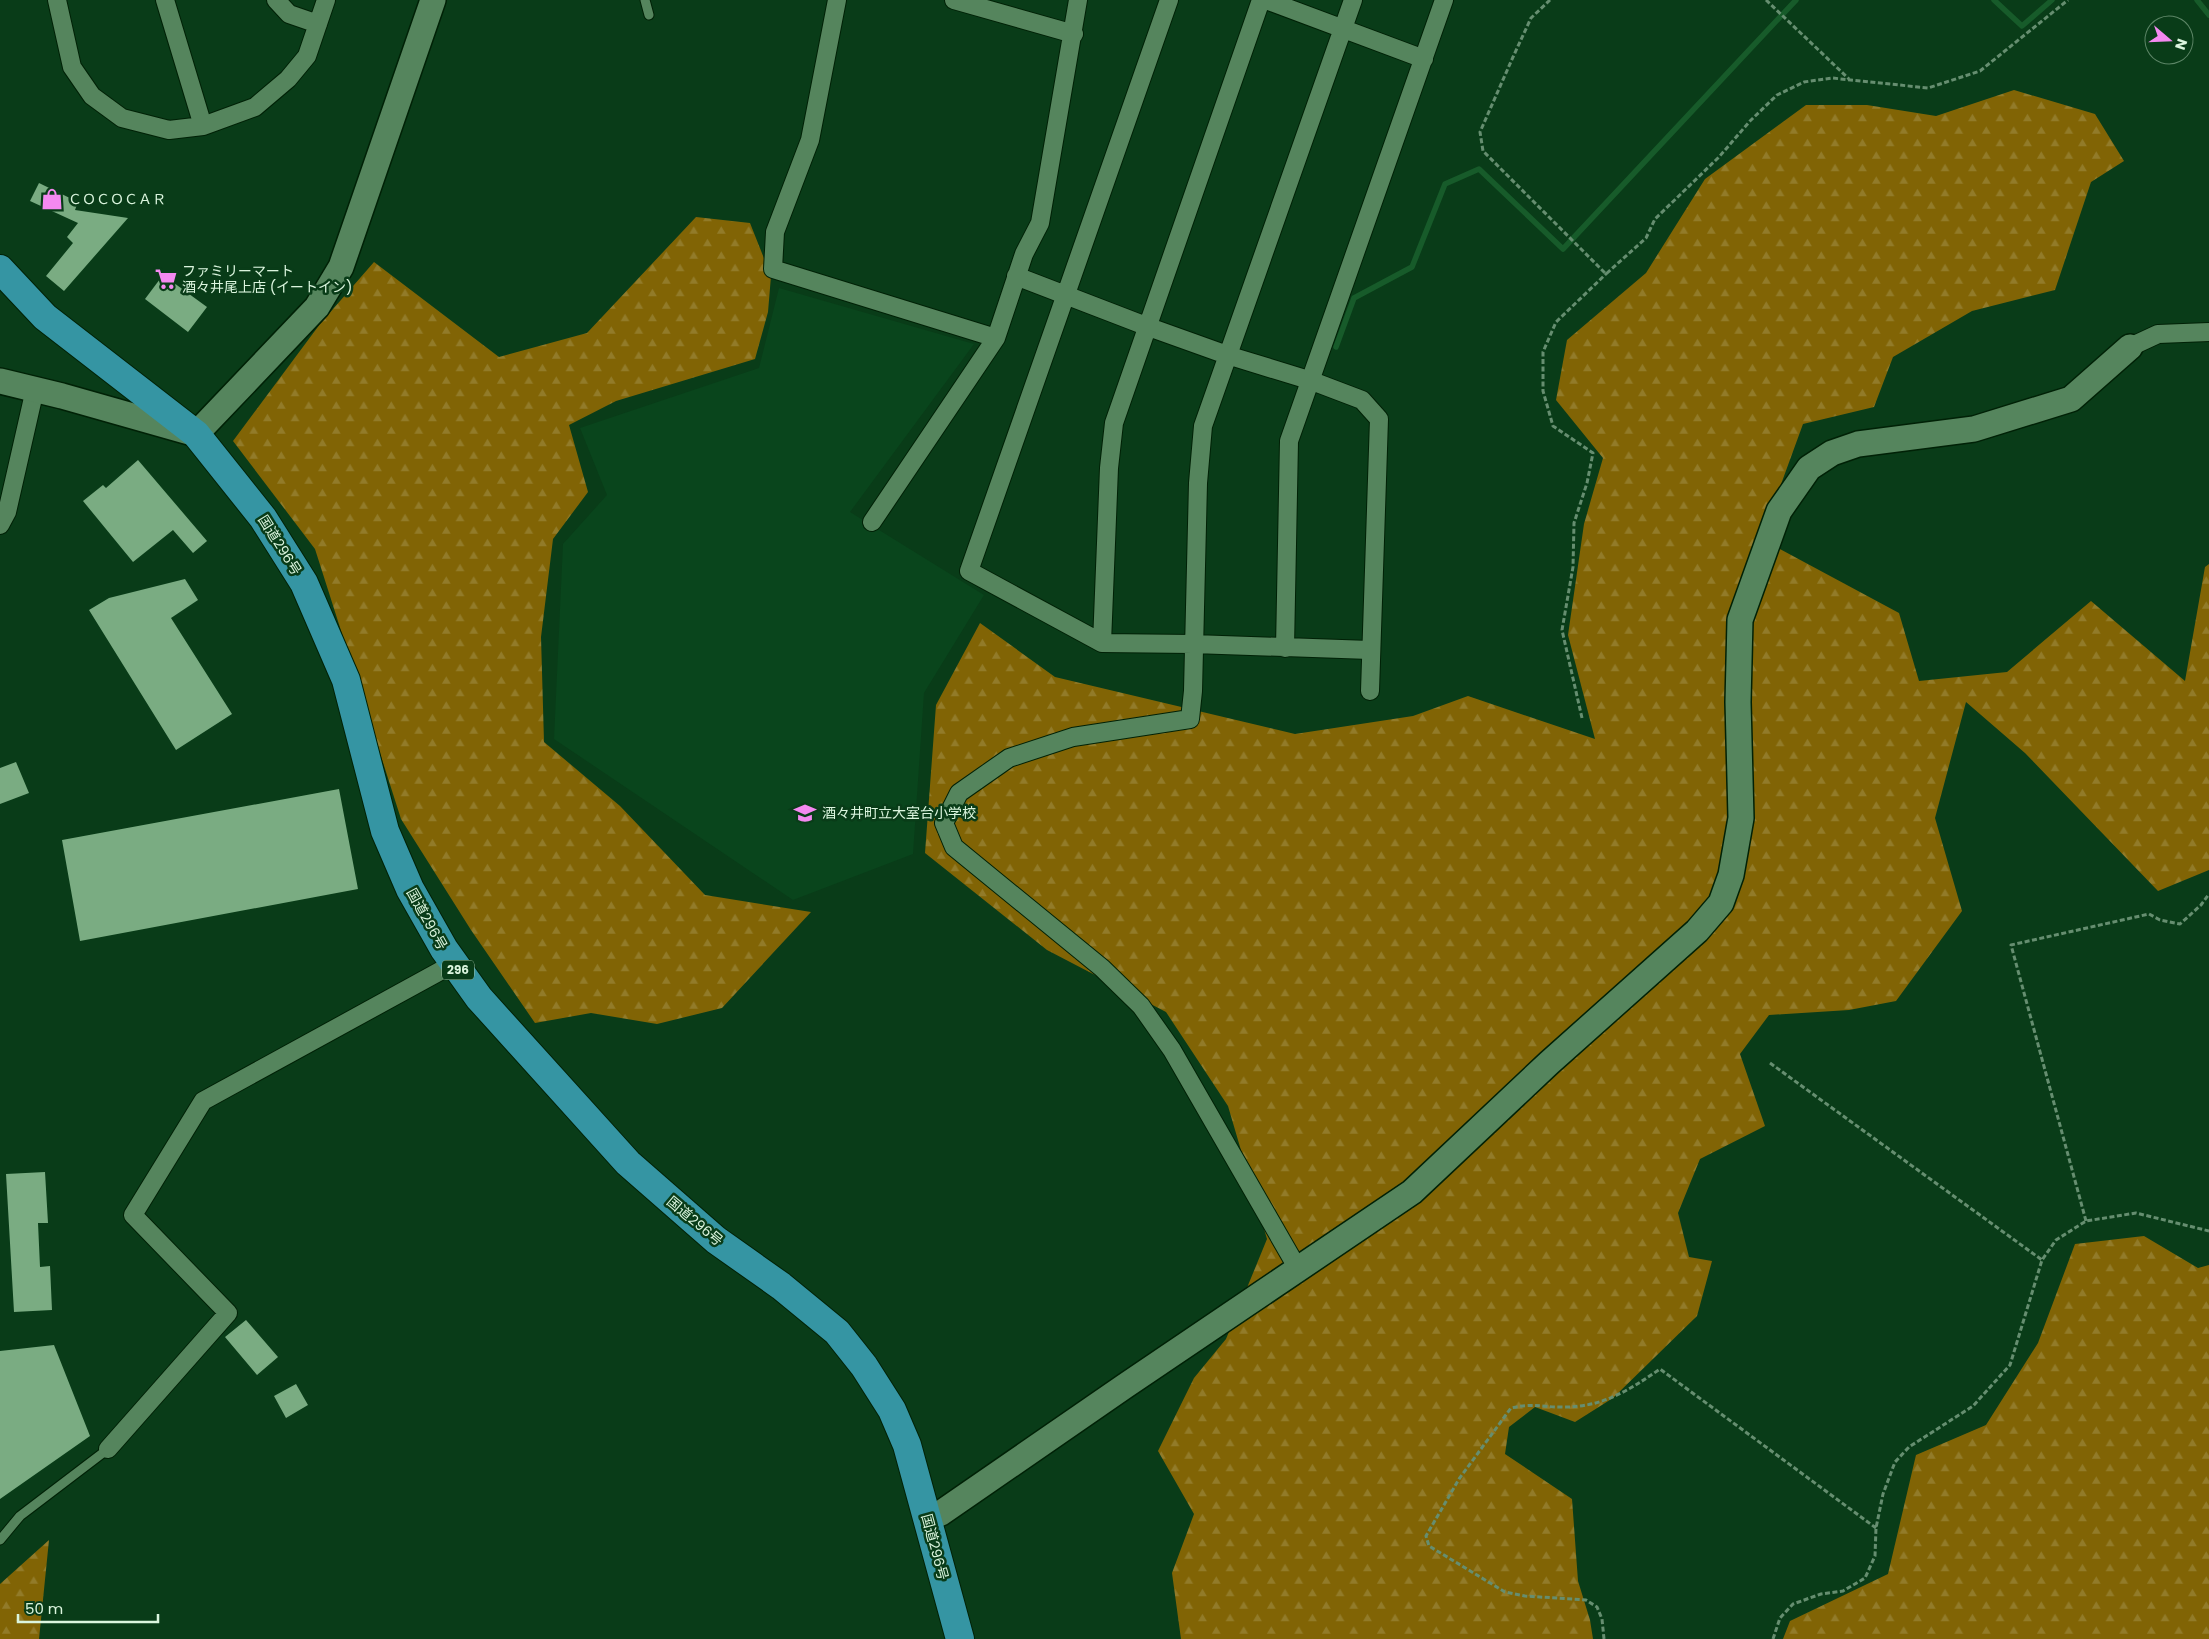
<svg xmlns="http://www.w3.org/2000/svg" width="2209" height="1639" font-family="Poppins,'Noto Sans JP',sans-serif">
  <defs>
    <pattern id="forest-firs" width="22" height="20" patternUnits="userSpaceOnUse" patternTransform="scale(1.25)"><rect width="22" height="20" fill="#816405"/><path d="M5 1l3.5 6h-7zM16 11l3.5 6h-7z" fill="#927b29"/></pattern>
  </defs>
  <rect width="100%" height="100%" fill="#093c18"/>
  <!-- built -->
  <path fill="#09451c" d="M779 288 974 344 850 512 984 595 924 693 913 854 793 900 554 739 563 544 607 495 580 428 759 368Z"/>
  <!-- forest -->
  <path fill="url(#forest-firs)" d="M2014 90 2095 114 2124 161 2091 182 2055 290 1972 311 1893 357 1874 407 1803 424 1761 539 1899 613 1919 681 2007 672 2091 601 2185 681 2205 567 2209 564V870L2158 891 2025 753 1966 702 1935 818 1962 911 1896 1001 1849 1010 1769 1015 1740 1054 1765 1126 1700 1159 1678 1213 1689 1257 1712 1261 1697 1316 1613 1398 1575 1422 1535 1407 1509 1427 1505 1454 1572 1499 1578 1581 1590 1620 1593 1639H1181L1172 1573 1194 1514 1158 1451 1194 1378 1226 1339 1267 1239 1228 1106 1166 1012 1047 950 925 853 936 705 980 623 1055 677 1295 734 1413 716 1468 696 1595 739 1568 635 1584 524 1603 458 1556 400 1567 340 1646 273 1705 179 1806 105H1867L1936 116Z
    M696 217 750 223 771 276 768 312 755 359 616 401 569 425 588 492 553 539 541 637 544 742 620 806 705 895 811 912 722 1008 657 1024 591 1013 535 1023 471 930 401 819 315 549 233 441 320 324 374 262 499 357 587 333Z
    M2144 1236 2198 1268 2209 1265V1639H1783L1790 1621 1888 1574 1916 1455 1986 1425 2038 1343 2075 1244Z
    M49 1540 39 1639H0V1584Z"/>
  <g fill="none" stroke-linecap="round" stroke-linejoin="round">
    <!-- stream -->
    <path stroke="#175b2a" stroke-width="5.5" d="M1994 0 2022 26 2052 0
      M2197 0 2209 15
      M1336 347 1354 298 1412 267 1445 184 1479 169 1563 249 1796 0"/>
  </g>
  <!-- building -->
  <path fill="#7aac82" d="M39 183 78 202 75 210 128 218 64 291 46 276 73 243 67 237 78 223 30 201Z
    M163 275 207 307 188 332 145 299Z
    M138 460 207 541 193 553 173 530 133 562 83 501 103 485 106 488Z
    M185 579 198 600 171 618 232 714 176 750 89 610 109 598Z
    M16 762 29 793 0 804V768Z
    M339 789 358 889 80 941 62 840Z
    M45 1172 48 1223H38L40 1267 50 1266 52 1310 14 1312 6 1174Z
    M246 1320 278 1357 257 1375 225 1337Z
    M54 1345 90 1436 0 1499V1351Z
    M296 1384 308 1405 286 1418 274 1396Z"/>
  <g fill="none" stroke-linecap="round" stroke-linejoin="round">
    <!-- lane casing -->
    <g stroke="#002106" stroke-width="11">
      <path id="lane" d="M645 0 649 15
        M0 1540 20 1516 108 1449"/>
    </g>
    <!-- street casing -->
    <g stroke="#002106" stroke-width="20">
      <path id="street" d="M57 0 72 67 92 96 122 118 169 130 203 126 255 107 288 79 307 56 326 0
        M165 0 203 126
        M276 0 289 14 318 24
        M837 0 810 140 775 232 773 269 996 338
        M954 0 1074 34
        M1169 0 969 571 1102 643 1193 644 1370 650
        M1266 0 1424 59
        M1016 276 1146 326 1227 355 1312 381 1362 400 1379 419 1370 691
        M2130 347 2158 334 2209 332
        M872 522 996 338 1024 254 1040 223 1078 0
        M0 525 7 512 35 389
        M1102 643 1109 468 1114 423 1261 0
        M1285 648 1289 441 1444 0
        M1298 1269 1172 1050 1141 1006 1102 968 954 847 944 823 959 793 1009 758 1073 737 1190 719 1193 691 1198 483 1203 426 1353 0
        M108 1449 228 1313 133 1215 203 1101 453 964"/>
    </g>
    <!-- secondary casing -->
    <g stroke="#002106" stroke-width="28">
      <path id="secondary" d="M0 381 62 396 196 434 317 307 341 267 433 0
        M927 1519 941 1513 1125 1386 1412 1192 1549 1063 1697 931 1721 903 1731 875 1741 818 1738 702 1740 620 1779 511 1809 468 1832 453 1858 444 1974 429 2071 399 2130 347"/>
    </g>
    <!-- highway casing -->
    <g stroke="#002106" stroke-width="30">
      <path id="highway" d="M0 269 45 317 196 434 263 518 304 583 346 680 385 831 410 889 444 949 479 998 628 1163 716 1240 781 1286 837 1332 864 1366 892 1410 907 1445 960 1639"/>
    </g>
    <!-- path -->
    <path stroke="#668e70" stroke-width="3" stroke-dasharray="5 2.5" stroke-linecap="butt" d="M1550 0 1531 18 1513 57 1480 132 1483 151 1606 274 1646 238 1655 219 1719 157 1750 121 1777 95 1804 82 1832 78 1928 88 1980 71 2068 0
      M1766 0 1849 79
      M1582 718 1562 630 1573 567 1574 523 1587 483 1593 453 1553 426 1543 391V352L1556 322 1607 273
      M1770 1063 2042 1260
      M2086 1221 2011 945 2149 914 2160 920 2180 924 2201 905 2209 894
      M1604 1639 1602 1619 1597 1607 1586 1600 1525 1596 1505 1592 1429 1546 1426 1536 1459 1479 1511 1408C1533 1403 1540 1407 1561 1407 1601 1408 1628 1391 1660 1369L1876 1528
      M1773 1639 1780 1618 1793 1604 1821 1594 1843 1591 1865 1578 1875 1556 1876 1528 1883 1494 1895 1462 1909 1447 1973 1406 2010 1365 2042 1260 2056 1240 2086 1221 2136 1213 2209 1231"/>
    <!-- lane -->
    <use href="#lane" stroke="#55855d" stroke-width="9"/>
    <!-- street -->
    <use href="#street" stroke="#55855d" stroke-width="18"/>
    <!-- secondary -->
    <use href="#secondary" stroke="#55855d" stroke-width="25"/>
    <!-- highway -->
    <use href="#highway" stroke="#3595a3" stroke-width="28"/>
  </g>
  <!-- icons -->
  <defs>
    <g id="shop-bare" transform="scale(1.725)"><path d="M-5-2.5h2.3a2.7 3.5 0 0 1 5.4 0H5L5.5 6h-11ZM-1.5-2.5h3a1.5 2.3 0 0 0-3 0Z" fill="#f489f0" stroke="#093c18" stroke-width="2.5" paint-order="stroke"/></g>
    <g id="supermarket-bare" transform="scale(1.725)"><path d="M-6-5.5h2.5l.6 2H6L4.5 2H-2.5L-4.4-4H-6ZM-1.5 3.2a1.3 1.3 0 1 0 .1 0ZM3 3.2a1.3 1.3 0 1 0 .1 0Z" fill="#f489f0" stroke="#093c18" stroke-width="2.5" paint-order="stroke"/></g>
    <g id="school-bare" transform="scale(1.725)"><path d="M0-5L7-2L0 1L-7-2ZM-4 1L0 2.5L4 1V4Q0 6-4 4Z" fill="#f489f0" stroke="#093c18" stroke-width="2.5" paint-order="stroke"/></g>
  </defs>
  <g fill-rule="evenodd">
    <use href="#shop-bare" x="52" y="199"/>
    <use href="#supermarket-bare" x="166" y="279"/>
    <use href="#school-bare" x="805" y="813"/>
  </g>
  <g text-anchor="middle" stroke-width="5" stroke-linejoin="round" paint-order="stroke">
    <!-- shield labels -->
    <rect fill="#093c18" stroke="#9cbea3" stroke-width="1" x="442" y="960.5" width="32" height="19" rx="4"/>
    <g font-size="12" font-weight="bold" fill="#dbf5de">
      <text x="458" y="974">296</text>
    </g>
    <!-- poi labels -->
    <g font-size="14" fill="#dbf5de" stroke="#093c18" text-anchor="start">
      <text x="68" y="204">ＣＯＣＯＣＡＲ</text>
      <text x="182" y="276">ファミリーマート<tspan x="182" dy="16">酒々井尾上店 (イートイン)</tspan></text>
      <text x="822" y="818">酒々井町立大室台小学校</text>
    </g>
    <!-- street labels -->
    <g font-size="14" fill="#dbf5de" stroke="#093c18">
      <text transform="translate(280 545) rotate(58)" y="5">国道296号</text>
      <text transform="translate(427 919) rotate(61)" y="5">国道296号</text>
      <text transform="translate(695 1221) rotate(40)" y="5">国道296号</text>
      <text transform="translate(935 1547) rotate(75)" y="5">国道296号</text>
    </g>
  </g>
  <!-- north arrow -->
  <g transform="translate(2169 40) rotate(109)"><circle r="24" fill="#093c18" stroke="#5d8667"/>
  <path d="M0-4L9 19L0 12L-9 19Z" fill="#f489f0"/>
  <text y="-8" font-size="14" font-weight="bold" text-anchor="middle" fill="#dbf5de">N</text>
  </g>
  <!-- scale -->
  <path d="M18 1614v8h140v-8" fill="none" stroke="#dbf5de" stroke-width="2.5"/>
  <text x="25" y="1614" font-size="15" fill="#dbf5de" stroke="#093c18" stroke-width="4" paint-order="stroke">50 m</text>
</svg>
